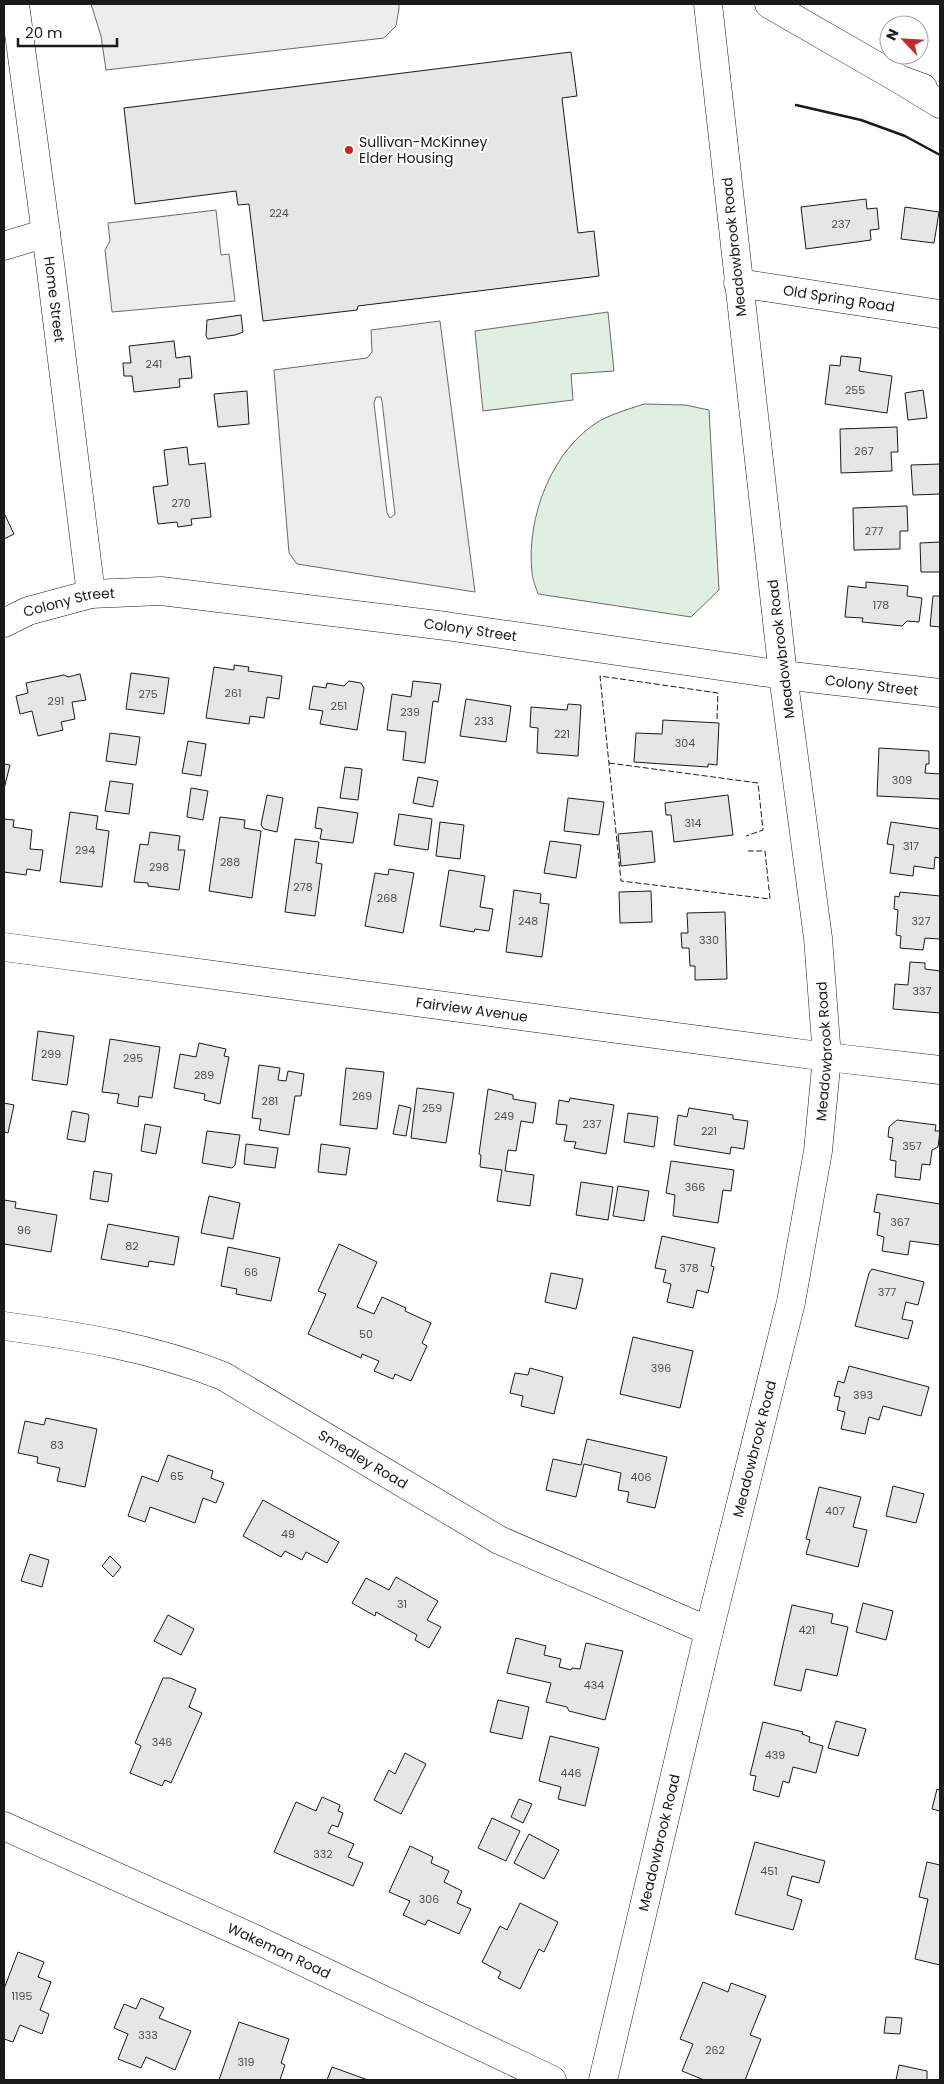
<svg xmlns="http://www.w3.org/2000/svg" width="944" height="2084" font-family="Poppins,sans-serif">
  <rect width="100%" height="100%" fill="#fff"/>
  <!-- green -->
  <path fill="#e0efe3" stroke="#6a6a6a" d="M608 312 614 371 571 374 573 400 483 411 475 331Z
    M644 404 685 405 709 410 719 590 691 617 538 594C536 587 532 579 532 572 526 518 552 448 601 420 615 413 629 409 644 404Z"/>
  <!-- parking -->
  <path fill="#ededed" stroke="#6a6a6a" fill-rule="evenodd" d="M91 4H399V8L396 26 384 38 106 70 101 36Z
    M216 210 221 255 229 254 235 301 112 312 105 250 110 241 108 223Z
    M440 321 475 592 297 564 289 553 274 370 367 358 372 352 371 330ZM376 397H381L382 401 395 514 390 518 387 513 374 403Z"/>
  <!-- building -->
  <path fill="#e6e6e6" stroke="#1a1a1a" d="M571 52 577 96 562 98 578 233 594 231 599 276 358 306 357 310 263 321 249 204 238 205 236 191 135 204 124 108Z
    M866 199 867 209 877 208 879 229 870 230 871 240 806 249 801 207Z
    M905 207 939 212 934 243 901 239Z
    M241 315 243 332 235 335 208 339 206 336 207 320Z
    M174 341 176 358 190 356 192 378 179 379 180 387 134 392 132 376H124L123 363H131L129 346Z
    M841 356 861 358 859 371 892 376 887 413 825 404 830 365 840 366Z
    M923 390 927 418 908 420 905 393Z
    M247 391 249 424 218 427 214 394Z
    M897 427 898 452H891L892 471 841 473 840 429Z
    M187 447 189 465 205 463 211 517 191 519 192 525 178 527 177 522 158 524 153 487 168 485 164 450Z
    M940 464V494L913 495 911 465Z
    M907 506 908 531H900V549L854 550 853 508Z
    M4 513 14 534 4 539Z
    M940 542V572H921L920 543Z
    M866 582 908 586 907 596 922 598 919 622 907 621 902 626 862 622 863 618 845 617 848 586 866 588Z
    M933 596H940V627L930 626Z
    M234 665 249 667 248 671 282 676 279 699 267 697 264 718 250 716 249 724 206 718 214 667 234 670Z
    M131 673 169 678 164 714 126 709Z
    M80 674 86 700 72 702 75 719 61 722 63 730 38 736 32 711 20 714 16 696 28 693 26 683 64 675 68 677Z
    M349 681 361 683 364 688 357 730 320 724 323 711 309 709 313 686 326 688 327 683 344 686Z
    M413 681 441 684 438 702 433 701 425 763 403 760 406 732 387 730 392 694 411 697Z
    M466 699 511 706 506 742 460 736Z
    M568 704 581 705 578 756 537 753 538 728 530 727 531 707 567 710Z
    M663 720 719 723 717 765 708 764V767L634 762 636 733 662 734Z
    M110 733 140 737 136 765 106 761Z
    M188 741 206 744 201 776 182 773Z
    M879 748 929 751V764H926L925 773 940 774V799L877 796Z
    M4 764 10 765 4 789Z
    M345 767 362 769 358 800 340 798Z
    M418 777 438 781 433 807 413 803Z
    M110 781 133 784 129 814 105 811Z
    M191 788 208 791 203 820 187 817Z
    M267 795 283 798 277 832 264 829 261 825Z
    M728 795 733 835 674 842 671 815H666L665 803Z
    M568 798 604 802 599 835 564 831Z
    M318 807 358 813 353 843 320 839 322 829 315 828Z
    M70 812 98 816 96 829 109 831 102 887 60 882Z
    M399 814 432 819 428 850 394 845Z
    M220 817 245 820 244 828 261 831 252 898 209 891Z
    M4 819 14 820 13 827 32 830 30 849 43 850 40 871 27 869 26 875 4 872Z
    M440 822 464 825 460 859 436 856Z
    M891 822 940 829V858L935 857 934 869 914 866 913 876 890 873 894 845 887 844Z
    M652 831 655 862 621 866 618 834Z
    M150 832 180 836 178 850H185L179 890 148 886V883L134 882 140 844 148 845Z
    M295 839 319 842 316 863 322 864 315 916 285 912Z
    M550 841 581 845 576 878 544 873Z
    M389 869 414 873 403 933 365 926 375 873 388 875Z
    M449 870 485 876 480 907 493 909 489 931 475 929 474 932 440 926Z
    M514 890 541 894 540 903 549 904 542 957 506 952Z
    M651 891 652 922 620 923 619 892Z
    M900 892 940 896V939L925 938 923 950 900 948 901 936 896 935 898 910 894 909 895 896 899 897Z
    M725 912 727 979 695 980V966H690L689 948H682L681 933H688L687 913Z
    M910 962 925 963V969L940 971V1013L893 1009 895 984 908 985Z
    M38 1031 74 1036 67 1085 32 1080Z
    M110 1039 160 1047 152 1098 139 1096 138 1107 117 1103 119 1094 102 1092Z
    M199 1043 226 1049 224 1056 229 1057 220 1104 204 1100 205 1094 174 1088 180 1054 196 1057Z
    M259 1065 280 1068 278 1080 286 1081 288 1071 304 1074 301 1096H295L289 1135 259 1130 261 1119 252 1118Z
    M346 1068 384 1072 377 1129 340 1125Z
    M417 1088 454 1093 446 1143 411 1138Z
    M488 1089 513 1095V1099L536 1103 533 1123 521 1121 516 1151 508 1150 505 1171 534 1175 530 1206 497 1201 502 1170 480 1167 481 1155 479 1154Z
    M570 1098 614 1105 606 1154 574 1148 576 1142 564 1141 567 1125 556 1124 559 1100 569 1102Z
    M4 1103 14 1105 8 1133 4 1132Z
    M399 1105 411 1108 406 1136 393 1134Z
    M689 1108 733 1115V1119L748 1121 744 1149 731 1147 730 1154 674 1145 678 1115 687 1117Z
    M72 1111 88 1114 89 1116 85 1142 67 1139Z
    M628 1113 658 1117 654 1147 624 1142Z
    M897 1120 936 1125 935 1131H940L938 1147 932 1150 930 1165 922 1164 920 1180 895 1177 896 1161 890 1160 893 1138 888 1137 889 1127Z
    M145 1124 161 1127 156 1154 141 1151Z
    M207 1131 240 1135 235 1165 232 1168 202 1163Z
    M246 1144 278 1148 275 1168 244 1164Z
    M321 1144 350 1148 346 1175 318 1172Z
    M671 1161 734 1170 731 1191 723 1190 718 1223 673 1216 675 1195 666 1193Z
    M94 1171 112 1174 108 1202 90 1199Z
    M581 1182 613 1187 608 1220 576 1215Z
    M618 1186 649 1191 644 1221 613 1216Z
    M877 1194 940 1204V1245L910 1241 908 1255 882 1251 884 1237 877 1235 880 1213 874 1212Z
    M209 1196 240 1203 233 1239 201 1233Z
    M4 1200 16 1202 15 1208 57 1215 51 1252 4 1244Z
    M108 1224 179 1237 174 1265 149 1261 148 1267 101 1259Z
    M662 1236 715 1248 711 1266 714 1267 708 1293 697 1290 693 1308 667 1302 671 1284 663 1282 666 1270 655 1268Z
    M339 1244 377 1262 357 1307 374 1314 382 1297 406 1308 405 1311 431 1323 422 1343 427 1346 411 1381 395 1374 393 1379 374 1371 379 1361 362 1354 361 1358 308 1334 326 1294 318 1291Z
    M228 1247 280 1258 271 1301 236 1294 237 1289 221 1286Z
    M872 1269 924 1282 918 1305 906 1302 902 1319 913 1321 908 1339 855 1326 869 1273Z
    M551 1273 583 1279 576 1309 545 1302Z
    M633 1337 693 1351 680 1408 620 1394Z
    M849 1366 929 1387 921 1416 883 1406 879 1420 869 1417 865 1434 841 1429 845 1412 837 1410 840 1397 834 1396 838 1381 844 1383Z
    M530 1368 563 1377 554 1414 521 1406 523 1396 510 1393 515 1373 528 1375Z
    M46 1418 97 1429 85 1487 57 1481 60 1468 37 1463 38 1457 18 1453 25 1421 44 1425Z
    M587 1439 667 1457 655 1508 627 1502 629 1492 618 1490 621 1473 584 1464 576 1497 546 1490 553 1459 581 1465Z
    M168 1455 213 1471 211 1478 224 1483 216 1503 203 1498 195 1523 150 1507 145 1522 128 1516 142 1476 158 1482Z
    M893 1486 924 1494 916 1523 886 1516Z
    M819 1487 861 1497 853 1527 867 1530 858 1567 806 1554 810 1540 806 1539Z
    M263 1500 339 1542 327 1563 306 1552 302 1560 285 1551 281 1557 243 1536Z
    M30 1554 49 1560 42 1587 21 1581Z
    M110 1556 121 1567 113 1577 102 1566Z
    M396 1577 438 1601 427 1620 441 1627 429 1648 415 1640 417 1635 376 1612 375 1616 352 1603 366 1578 389 1590Z
    M863 1603 893 1611 886 1640 856 1632Z
    M792 1605 833 1614 831 1623 848 1627 837 1676 806 1669 801 1691 774 1685Z
    M168 1615 194 1629 181 1655 154 1641Z
    M516 1638 546 1646 544 1655 561 1659 559 1667 571 1670 572 1668 580 1669 586 1643 623 1651 605 1720 569 1711 567 1707 546 1702 551 1683 507 1673Z
    M163 1678H170L196 1689 189 1707 202 1713 171 1783 165 1780 162 1786 130 1773 141 1746 135 1743Z
    M498 1700 529 1707 522 1739 490 1732Z
    M836 1721 866 1729 858 1756 828 1748Z
    M763 1722 803 1732 802 1734 810 1737 809 1742 823 1746 816 1773 793 1767 789 1783 783 1781 779 1797 753 1790 756 1776 750 1775Z
    M550 1736 599 1748 585 1806 558 1799 561 1787 539 1781Z
    M405 1753 426 1764 401 1814 374 1800 389 1770 395 1774Z
    M937 1789 940 1790V1811L932 1809Z
    M322 1797 340 1805 338 1811 343 1813 338 1827 332 1825 328 1833 354 1844 348 1857 363 1863 353 1886 274 1852 296 1802 316 1811Z
    M519 1799 532 1804 523 1823 511 1817Z
    M492 1818 520 1831 506 1861 478 1848Z
    M529 1834 559 1850 544 1879 514 1863Z
    M755 1842 825 1861 819 1883 792 1876 787 1895 802 1900 793 1930 735 1914Z
    M410 1846 433 1857 431 1863 449 1871 444 1882 462 1891 457 1903 471 1909 459 1934 428 1920 425 1925 403 1915 410 1901 389 1892Z
    M927 1862 940 1865V1965L915 1959 928 1899 919 1897Z
    M520 1903 558 1922 544 1952 539 1949 520 1989 498 1978 501 1972 482 1962 500 1926 507 1930Z
    M18 1952 44 1962 38 1977 51 1982 40 2010 49 2014 42 2034 20 2025 13 2042 4 2039V1989Z
    M703 1982 728 1992 731 1983 766 1996 750 2035 761 2039 745 2080H704L682 2071 693 2044 680 2039Z
    M141 1998 164 2008 159 2018 191 2031 175 2070 146 2057 141 2068 118 2059 128 2034 114 2028 124 2004 136 2009Z
    M886 2017 902 2018 900 2034 884 2033Z
    M239 2022 289 2039 281 2063 285 2065 280 2080H219Z
    M899 2065 927 2071V2080H896Z
    M332 2067 368 2080H327Z"/>
  <g fill="none" stroke-linecap="round" stroke-linejoin="round">
    <!-- minor casing -->
    <g stroke="#1a1a1a" stroke-width="29">
      <g id="minor">
        <path id="s1" d="M15 4 51 271 91 594"/>
        <path d="M4 246 46 233"/>
        <path id="s2" d="M738 283 940 314"/>
        <path id="s3" d="M4 623 28 611 91 594 161 591 446 626 783 675 940 693"/>
        <path id="s4" d="M4 947 827 1057 940 1070"/>
        <path id="s5" d="M4 1326C79 1336 153 1348 223 1376L499 1540 709 1631"/>
        <path id="s6" d="M4 1826 253 1938 552 2080"/>
        <path id="s7" d="M603 2080 709 1631 791 1302 818 1151 827 1057 818 938 783 675 708 4"/>
      </g>
    </g>
    <!-- primary casing -->
    <g stroke="#1a1a1a" stroke-width="29">
      <path id="primary" d="M769 4 901 80 923 88"/>
    </g>
    <!-- motorway casing -->
    <g stroke="#1a1a1a" stroke-width="29">
      <path id="motorway" d="M901 80 940 104"/>
    </g>
    <!-- minor -->
    <use href="#minor" stroke="#fff" stroke-width="28"/>
    <!-- primary -->
    <use href="#primary" stroke="#fff" stroke-width="28"/>
    <!-- motorway -->
    <use href="#motorway" stroke="#fff" stroke-width="28"/>
    <!-- fence -->
    <path stroke="#1a1a1a" stroke-width="1" stroke-dasharray="6 2.5" stroke-linecap="butt" d="M717 719 718 693 600 676 621 881 770 899 765 851H748
      M609 763 758 783 763 830 746 836"/>
    <!-- wall -->
    <path stroke="#1a1a1a" stroke-width="2.5" d="M796 105 861 120 905 136 940 155"/>
  </g>
  <!-- markers -->
  <circle fill="#c62828" stroke="#fff" stroke-width="2" cx="349" cy="150" r="5"/>
  <g text-anchor="middle" stroke-width="4" stroke-linejoin="round" paint-order="stroke">
    <!-- number labels -->
    <g font-size="11" fill="#4d4d4d">
      <text x="279" y="217">224</text>
      <text x="841" y="228">237</text>
      <text x="154" y="368">241</text>
      <text x="855" y="394">255</text>
      <text x="864" y="455">267</text>
      <text x="181" y="507">270</text>
      <text x="874" y="535">277</text>
      <text x="881" y="609">178</text>
      <text x="233" y="697">261</text>
      <text x="148" y="698">275</text>
      <text x="56" y="705">291</text>
      <text x="339" y="710">251</text>
      <text x="410" y="716">239</text>
      <text x="484" y="725">233</text>
      <text x="562" y="738">221</text>
      <text x="685" y="747">304</text>
      <text x="902" y="784">309</text>
      <text x="693" y="827">314</text>
      <text x="911" y="850">317</text>
      <text x="85" y="854">294</text>
      <text x="230" y="866">288</text>
      <text x="159" y="871">298</text>
      <text x="303" y="891">278</text>
      <text x="387" y="902">268</text>
      <text x="528" y="925">248</text>
      <text x="921" y="925">327</text>
      <text x="709" y="944">330</text>
      <text x="922" y="995">337</text>
      <text x="51" y="1058">299</text>
      <text x="133" y="1062">295</text>
      <text x="204" y="1079">289</text>
      <text x="362" y="1100">269</text>
      <text x="270" y="1105">281</text>
      <text x="432" y="1112">259</text>
      <text x="504" y="1120">249</text>
      <text x="592" y="1128">237</text>
      <text x="709" y="1135">221</text>
      <text x="912" y="1150">357</text>
      <text x="695" y="1191">366</text>
      <text x="900" y="1226">367</text>
      <text x="24" y="1234">96</text>
      <text x="132" y="1250">82</text>
      <text x="689" y="1272">378</text>
      <text x="251" y="1276">66</text>
      <text x="887" y="1296">377</text>
      <text x="366" y="1338">50</text>
      <text x="661" y="1372">396</text>
      <text x="863" y="1399">393</text>
      <text x="57" y="1449">83</text>
      <text x="177" y="1480">65</text>
      <text x="641" y="1481">406</text>
      <text x="835" y="1515">407</text>
      <text x="288" y="1538">49</text>
      <text x="402" y="1608">31</text>
      <text x="807" y="1634">421</text>
      <text x="594" y="1689">434</text>
      <text x="162" y="1746">346</text>
      <text x="775" y="1759">439</text>
      <text x="571" y="1777">446</text>
      <text x="323" y="1858">332</text>
      <text x="769" y="1875">451</text>
      <text x="429" y="1903">306</text>
      <text x="22" y="2000">1195</text>
      <text x="148" y="2039">333</text>
      <text x="715" y="2054">262</text>
      <text x="246" y="2066">319</text>
    </g>
    <!-- poi labels -->
    <g font-size="14" fill="#1a1a1a" stroke="#fff" text-anchor="start">
      <text x="359" y="147">Sullivan-McKinney<tspan x="359" dy="16">Elder Housing</tspan></text>
    </g>
    <!-- street labels -->
    <g font-size="14" fill="#1a1a1a" stroke="#fff">
      <text transform="translate(734 247) rotate(-96)" y="5">Meadowbrook Road</text>
      <text dy="5" stroke="none"><textPath href="#s2" startOffset="102">Old Spring Road</textPath></text>
      <text dy="5" stroke="none"><textPath href="#s1" startOffset="298">Home Street</textPath></text>
      <text dy="5" stroke="none"><textPath href="#s3" startOffset="69">Colony Street</textPath></text>
      <text dy="5" stroke="none"><textPath href="#s3" startOffset="474">Colony Street</textPath></text>
      <text transform="translate(781 649) rotate(-97)" y="5">Meadowbrook Road</text>
      <text dy="5" stroke="none"><textPath href="#s3" startOffset="879">Colony Street</textPath></text>
      <text dy="5" stroke="none"><textPath href="#s4" startOffset="472">Fairview Avenue</textPath></text>
      <text dy="5" stroke="none"><textPath href="#s7" startOffset="1054">Meadowbrook Road</textPath></text>
      <text dy="5" stroke="none"><textPath href="#s7" startOffset="649">Meadowbrook Road</textPath></text>
      <text dy="5" stroke="none"><textPath href="#s5" startOffset="388">Smedley Road</textPath></text>
      <text dy="5" stroke="none"><textPath href="#s7" startOffset="244">Meadowbrook Road</textPath></text>
      <text dy="5" stroke="none"><textPath href="#s6" startOffset="302">Wakeman Road</textPath></text>
    </g>
  </g>
  <!-- border -->
  <rect width="944" height="2084" fill="none" stroke="#1a1a1a" stroke-width="10"/>
  <!-- north arrow -->
  <g transform="translate(904 40) rotate(295)"><circle r="24" fill="#ffffff" stroke="#a3a3a3"/>
  <path d="M0-4L9 19L0 12L-9 19Z" fill="#c62828"/>
  <text y="-8" font-size="14" font-weight="bold" text-anchor="middle" fill="#1a1a1a">N</text>
  </g>
  <!-- scale -->
  <path d="M18 38v8h99v-8" fill="none" stroke="#1a1a1a" stroke-width="2.5"/>
  <text x="25" y="38" font-size="15" fill="#1a1a1a" stroke="#ffffff" stroke-width="4" paint-order="stroke">20 m</text>
</svg>
